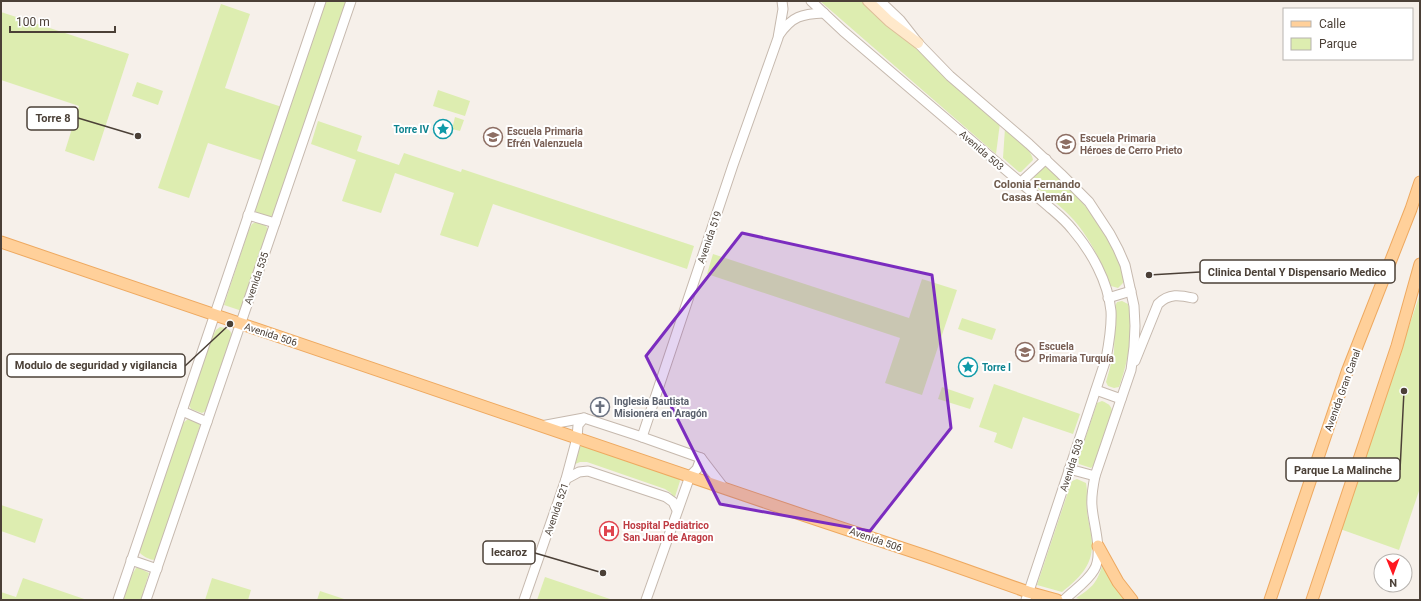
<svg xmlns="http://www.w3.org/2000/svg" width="1421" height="601" viewBox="0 0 1421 601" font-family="Roboto,sans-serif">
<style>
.green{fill:#ddedb0}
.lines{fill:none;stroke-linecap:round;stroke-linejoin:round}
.tertiary-casing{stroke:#c6b9ae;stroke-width:11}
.secondary-casing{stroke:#ddbe99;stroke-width:12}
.primary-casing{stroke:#eea960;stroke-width:13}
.tertiary{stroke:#fff;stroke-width:9}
.secondary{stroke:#ffe9cb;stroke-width:10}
.primary{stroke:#ffd09a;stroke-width:11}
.marked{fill:#7b2cbf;fill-opacity:0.2;stroke:#7b2cbf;stroke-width:3;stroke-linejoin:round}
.labels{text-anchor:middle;stroke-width:4;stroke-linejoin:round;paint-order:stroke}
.culture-label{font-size:10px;font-weight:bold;fill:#0d838f;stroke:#fff;text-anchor:end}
.education-label{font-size:10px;font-weight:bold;fill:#785e54;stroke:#fff;text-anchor:start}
.street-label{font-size:10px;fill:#4b4037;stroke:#fff}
.worship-label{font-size:10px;font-weight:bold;fill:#5b616d;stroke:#fff;text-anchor:start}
.health-label{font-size:10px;font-weight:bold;fill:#be3a42;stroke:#fff;text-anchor:start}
.neighbourhood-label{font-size:11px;font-weight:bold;fill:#6f5b4d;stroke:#fff}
.leader{fill:none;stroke:#4b4037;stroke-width:1.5}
.callout-dot{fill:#4b4037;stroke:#fff;stroke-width:1.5}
.callout{fill:#fff;stroke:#4b4037;stroke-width:1.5}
.callout-label{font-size:11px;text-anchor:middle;font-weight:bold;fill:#4b4037}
</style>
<rect width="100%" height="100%" fill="#f6f0ea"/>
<!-- green -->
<g class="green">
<polygon points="326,1 345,1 345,6 275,215 271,217 256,213 255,208"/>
<polygon points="820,1 864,1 1000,123 996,154"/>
<polygon points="221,4 250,14 225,88 285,108 266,162 208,143 189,198 158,188"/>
<polygon points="1,12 129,54 94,161 65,151 79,106 1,80"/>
<polygon points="137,82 163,91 158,105 132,96"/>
<polygon points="438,90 470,101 465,116 433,106"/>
<polygon points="455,117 464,120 460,131 452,129"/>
<polygon points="318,121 362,136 357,151 399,165 404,153 461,172 462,169 694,246 687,269 493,204 478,247 440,235 454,193 395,173 381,213 342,201 356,160 311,144"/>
<path d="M1005,128C1013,136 1032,149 1033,160L1021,172H1019L1003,158Z"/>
<path d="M1044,167H1048C1076,195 1099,217 1116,254C1120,263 1124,272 1123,283L1118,288L1111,286L1109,283C1099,256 1085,229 1064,210C1054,201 1044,194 1035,186L1033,182V178Z"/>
<polygon points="256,222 265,225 268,229 268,234 242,311 224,305 248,232 252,224"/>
<polygon points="713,254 909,318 922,279 957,290 922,395 885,383 900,338 707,274"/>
<polygon points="1420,294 1420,488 1399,550 1340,529"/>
<path d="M1122,301L1128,304C1135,328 1128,363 1119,387L1114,388L1108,386L1106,382L1114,353L1115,306L1117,302Z"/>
<polygon points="962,318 996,329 992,340 958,329"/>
<path d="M220,327C226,328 230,329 232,335L206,411L202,413L191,409L189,405L212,338L216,330Z"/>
<polygon points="994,384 1080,414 1073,434 1023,417 1012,449 994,442 997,433 979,427"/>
<polygon points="942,387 974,398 970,409 938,399"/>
<path d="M1102,401C1109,404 1112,406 1112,413L1094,465L1091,468L1079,464L1078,460L1097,403Z"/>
<path d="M188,419L198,422L200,425L199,429L157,557L155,560C150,560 144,557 140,553V549L183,423Z"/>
<polygon points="584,445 679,478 680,481 674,500 671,493 665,489 587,462 580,462 573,465 579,447"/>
<path d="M1077,479L1086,483C1088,493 1086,501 1087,511C1088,522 1092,533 1092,545C1092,567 1078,579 1062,592L1037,585L1070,486L1072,481Z"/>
<polygon points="1,505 43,519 35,543 1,531"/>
<path d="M1103,563L1126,600H1083L1076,598C1093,587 1097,583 1103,563Z"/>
<polygon points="136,568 139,568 149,573 141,600 123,600 131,576"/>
<polygon points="545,577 613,600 537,600"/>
<polygon points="23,578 87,600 1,600 1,592 16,597"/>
<polygon points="212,578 251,590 248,600 205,600"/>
<polygon points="320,591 347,600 317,600"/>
</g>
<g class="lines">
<defs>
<g id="tertiary">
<path d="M811,1L843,31L1048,206C1056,213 1065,220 1072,229C1091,251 1108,281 1111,311C1112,327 1109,343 1106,359L1026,600"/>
<path d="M880,1L900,20L918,43L950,76L1029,144L1061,174L1089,202L1110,234L1118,249L1125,265L1134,306L1135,326L1134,347L1131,370L1095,476C1093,486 1091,496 1092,506C1093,524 1104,554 1094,570C1087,582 1074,590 1064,600"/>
<path d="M779,35C792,16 802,14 824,13"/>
<polyline points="1020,183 1046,159"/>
<polyline points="248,215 275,223"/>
<polyline points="1108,298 1131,291"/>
<path d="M1135,361L1158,304C1169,293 1180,295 1193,298"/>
<polyline points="1096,390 1121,399"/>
<polyline points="182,411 207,422"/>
<polyline points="541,426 584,418 642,437 701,458 724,488"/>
<polyline points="642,437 733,165 778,38 783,9 782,1"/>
<polyline points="1069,469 1095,476"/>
<polyline points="566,479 579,472 588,471 666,497 673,502 677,510"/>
<polyline points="131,560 157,569"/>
<polyline points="118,600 321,1"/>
<polyline points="146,600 351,1"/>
<polyline points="524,600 566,479 577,438 578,425 584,418"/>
<polyline points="646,600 690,476 697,469 701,458"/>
</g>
<polyline id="secondary" points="868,1 889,21 918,43"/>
<g id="primary">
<polyline points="1,242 791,511 929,557 1028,592 1057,600"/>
<polyline points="1098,546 1118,582 1132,600"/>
<polyline points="1270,600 1347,372 1411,209 1420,182"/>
<polyline points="1312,600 1397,346 1420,264"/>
</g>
</defs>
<!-- tertiary casing -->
<use href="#tertiary" class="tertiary-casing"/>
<!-- secondary casing -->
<use href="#secondary" class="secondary-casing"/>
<!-- primary casing -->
<use href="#primary" class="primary-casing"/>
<!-- tertiary -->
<use href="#tertiary" class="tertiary"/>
<!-- secondary -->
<use href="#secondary" class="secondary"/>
<!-- primary -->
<use href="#primary" class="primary"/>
</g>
<!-- marked area -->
<path class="marked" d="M742,233L932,275L951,428L870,531L720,504L646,356Z"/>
<!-- icons -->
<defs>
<symbol id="sight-ring" viewBox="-11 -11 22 22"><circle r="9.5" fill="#fff" stroke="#0f9aa8" stroke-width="1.5"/><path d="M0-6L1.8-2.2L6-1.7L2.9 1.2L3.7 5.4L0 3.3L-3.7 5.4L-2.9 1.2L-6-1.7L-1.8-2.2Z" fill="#0f9aa8"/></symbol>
<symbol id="school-ring" viewBox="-11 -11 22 22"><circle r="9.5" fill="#fff" stroke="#8d6e63" stroke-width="1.5"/><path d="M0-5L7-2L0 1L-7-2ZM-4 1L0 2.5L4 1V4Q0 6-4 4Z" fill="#8d6e63"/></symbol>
<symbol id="church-ring" viewBox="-11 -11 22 22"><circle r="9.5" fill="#fff" stroke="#6b7280" stroke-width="1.5"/><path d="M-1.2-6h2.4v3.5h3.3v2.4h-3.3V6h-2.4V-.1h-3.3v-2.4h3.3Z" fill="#6b7280"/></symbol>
<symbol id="hospital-ring" viewBox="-11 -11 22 22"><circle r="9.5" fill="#fff" stroke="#e0444e" stroke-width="1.5"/><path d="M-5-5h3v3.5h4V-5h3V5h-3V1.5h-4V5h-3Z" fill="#e0444e"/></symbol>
</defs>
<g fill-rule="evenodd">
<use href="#sight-ring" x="432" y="118" width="22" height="22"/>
<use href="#school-ring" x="482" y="126" width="22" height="22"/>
<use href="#school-ring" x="1055" y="133" width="22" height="22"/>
<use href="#school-ring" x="1014" y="341" width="22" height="22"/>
<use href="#sight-ring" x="957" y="356" width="22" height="22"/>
<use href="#church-ring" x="589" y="396" width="22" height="22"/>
<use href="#hospital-ring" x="598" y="520" width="22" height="22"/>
</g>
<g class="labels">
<!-- culture labels -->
<g class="culture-label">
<text x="429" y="133">Torre IV</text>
<text x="982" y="371" text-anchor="start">Torre I</text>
</g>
<!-- education labels -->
<g class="education-label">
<text x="507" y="135">Escuela Primaria<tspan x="507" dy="12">Efrén Valenzuela</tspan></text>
<text x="1080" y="142">Escuela Primaria<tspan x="1080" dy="12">Héroes de Cerro Prieto</tspan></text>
<text x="1039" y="350">Escuela<tspan x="1039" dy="12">Primaria Turquía</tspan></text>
</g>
<!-- street labels -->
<g class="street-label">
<text transform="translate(982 150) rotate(41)" y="4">Avenida 503</text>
<text transform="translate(709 237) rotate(-71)" y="4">Avenida 519</text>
<text transform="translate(256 278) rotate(-71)" y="4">Avenida 535</text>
<text transform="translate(271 334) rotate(18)" y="4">Avenida 506</text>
<text transform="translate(1342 390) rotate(-70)" y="4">Avenida Gran Canal</text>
<text transform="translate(1071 465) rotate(-72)" y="4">Avenida 503</text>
<text transform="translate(556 509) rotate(-71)" y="4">Avenida 521</text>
<text transform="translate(876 539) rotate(19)" y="4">Avenida 506</text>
</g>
<!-- worship labels -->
<g class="worship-label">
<text x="614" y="405">Inglesia Bautista<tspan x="614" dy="12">Misionera en Aragón</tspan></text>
</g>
<!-- health labels -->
<g class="health-label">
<text x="623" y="529">Hospital Pediatrico<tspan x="623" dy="12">San Juan de Aragon</tspan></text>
</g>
<!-- neighbourhood labels -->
<g class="neighbourhood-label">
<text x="1037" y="188">Colonia Fernando<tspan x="1037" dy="13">Casas Alemán</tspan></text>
</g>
</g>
<!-- callouts -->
<path class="leader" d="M138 136L78 118M1149 275L1200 272M230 324L185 366M1404 391L1400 470M603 573L535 553"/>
<g class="callout-dot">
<circle cx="138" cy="136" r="4"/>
<circle cx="1149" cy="275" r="4"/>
<circle cx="230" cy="324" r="4"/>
<circle cx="1404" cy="391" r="4"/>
<circle cx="603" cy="573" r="4"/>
</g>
<g class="callout">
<rect x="27" y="107" width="51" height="23" rx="4"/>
<rect x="1200" y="260" width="195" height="23" rx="4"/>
<rect x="7" y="354" width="178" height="23" rx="4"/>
<rect x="1286" y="458" width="114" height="23" rx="4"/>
<rect x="483" y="541" width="52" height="23" rx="4"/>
</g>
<g class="callout-label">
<text x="53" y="122">Torre 8</text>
<text x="1297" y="276">Clinica Dental Y Dispensario Medico</text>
<text x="96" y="369">Modulo de seguridad y vigilancia</text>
<text x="1343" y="474">Parque La Malinche</text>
<text x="509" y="556">lecaroz</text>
</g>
<!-- border -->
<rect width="1421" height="601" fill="none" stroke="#4b4037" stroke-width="4"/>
<!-- legend -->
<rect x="1283" y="8" width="130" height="52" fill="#ffffff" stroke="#b7b3af"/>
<rect x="1291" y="21" width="20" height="6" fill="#ffd09a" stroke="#b7b3af"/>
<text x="1319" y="28" font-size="12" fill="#4b4037">Calle</text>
<rect x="1291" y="38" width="20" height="12" fill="#ddedb0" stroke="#b7b3af"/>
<text x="1319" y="48" font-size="12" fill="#4b4037">Parque</text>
<!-- north arrow -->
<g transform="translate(1393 573) rotate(179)"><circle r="19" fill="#ffffff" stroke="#b7b3af"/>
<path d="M0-3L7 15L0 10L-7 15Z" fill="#ff1820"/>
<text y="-6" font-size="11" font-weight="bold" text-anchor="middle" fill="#4b4037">N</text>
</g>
<!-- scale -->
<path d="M10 26v6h105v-6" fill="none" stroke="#4b4037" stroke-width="2"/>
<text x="16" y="26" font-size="12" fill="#4b4037" stroke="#ffffff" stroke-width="3" paint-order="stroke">100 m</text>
</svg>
